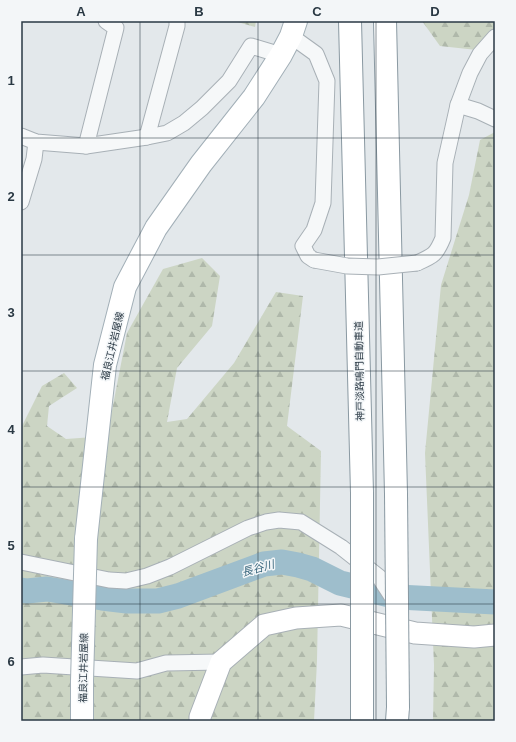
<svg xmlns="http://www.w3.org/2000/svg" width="516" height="742" viewBox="0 0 516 742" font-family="Helvetica,'Noto Sans JP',sans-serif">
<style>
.forest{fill:url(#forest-firs)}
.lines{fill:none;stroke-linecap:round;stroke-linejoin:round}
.river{stroke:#9ebecc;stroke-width:25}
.street-casing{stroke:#a8b0b6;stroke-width:17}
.secondary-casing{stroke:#a8b0b6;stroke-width:23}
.primary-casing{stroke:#a2afb7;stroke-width:24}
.highway-casing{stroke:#8a99a2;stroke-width:24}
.street{stroke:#f6f8f9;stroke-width:15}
.secondary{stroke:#fff;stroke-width:21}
.primary{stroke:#fff;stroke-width:22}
.highway{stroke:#fff;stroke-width:22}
.street-bridge-casing{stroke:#a8b0b6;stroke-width:17;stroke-linecap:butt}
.primary-bridge-casing{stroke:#a2afb7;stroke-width:24;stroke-linecap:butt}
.highway-bridge-casing{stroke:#8a99a2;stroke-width:24;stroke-linecap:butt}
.street-bridge{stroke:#f6f8f9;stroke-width:15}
.primary-bridge{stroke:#fff;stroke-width:22}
.highway-bridge{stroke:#fff;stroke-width:22}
.grid{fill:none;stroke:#2a3944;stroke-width:1;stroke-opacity:0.55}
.labels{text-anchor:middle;stroke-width:3;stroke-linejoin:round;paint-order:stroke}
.street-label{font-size:10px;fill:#2a3944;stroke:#f3f6f8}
.water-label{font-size:11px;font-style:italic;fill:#336279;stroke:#f3f6f8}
.neatline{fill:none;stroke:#2a3944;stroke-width:1.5}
.grid-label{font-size:13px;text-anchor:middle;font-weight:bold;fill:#2a3944}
</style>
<defs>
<pattern id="forest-firs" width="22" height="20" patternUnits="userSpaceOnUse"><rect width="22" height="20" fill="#ccd5c4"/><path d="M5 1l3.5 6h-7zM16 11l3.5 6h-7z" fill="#afb8aa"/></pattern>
</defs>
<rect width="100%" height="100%" fill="#e3e8eb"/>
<!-- forest -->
<g class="forest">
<polygon points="234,21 256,21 255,27"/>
<polygon points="422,21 495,21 495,52 440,46"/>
<polygon points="495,132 495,721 433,721 434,665 425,453 441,285 469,195 480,140"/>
<polygon points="202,258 220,276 212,326 177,368 167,422 187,419 234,363 276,292 303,296 287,426 321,451 317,661 314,721 21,721 21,428 42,386 64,373 77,388 49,406 47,426 66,439 107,436 127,333 163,269"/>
</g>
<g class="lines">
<!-- river -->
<polyline class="river" points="21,590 27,591 47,589 102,598 127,601 158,601 178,596 264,564 282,562 298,565 312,569 340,583 398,597 495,602"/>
<defs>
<g id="street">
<polyline points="291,36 316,54 327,81 323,203 314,230 303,246 308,256 314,260"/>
<polyline points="458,105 478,111 495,119"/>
<polyline points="21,136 36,142 86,146 147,137 167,133 184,123 202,108 229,81 251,46 281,55"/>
<polyline points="147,137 177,26 177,21"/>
<polyline points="86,146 116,28 106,21"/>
<polyline points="21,202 34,159 36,142"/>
<path d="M417,263C433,256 436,255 443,238L445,163L458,105L470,73L480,54L495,37"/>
<polyline points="21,562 109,580 126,581 147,576 170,567 248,528 266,522 279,520 301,522 341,547 379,577 396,603"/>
<polyline points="21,667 43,665 137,671 166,663 221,662"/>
</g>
<polyline id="secondary" points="200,721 200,717 221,662 264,625 296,618 341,615 415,633 474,637 495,635"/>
<g id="primary">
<polyline points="86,539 105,365 125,287 156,228 201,164 254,97 281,55 291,36 296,21"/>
<polyline points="82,721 82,681"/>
</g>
<g id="highway">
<polyline points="350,21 362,493"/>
<polyline points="385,21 396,494"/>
<polyline points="362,721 362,705"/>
<polyline points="397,721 398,707"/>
</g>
</defs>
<!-- street casing -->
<use href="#street" class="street-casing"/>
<!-- secondary casing -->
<use href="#secondary" class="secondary-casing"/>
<!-- primary casing -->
<use href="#primary" class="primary-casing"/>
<!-- highway casing -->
<use href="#highway" class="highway-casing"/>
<!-- street -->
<use href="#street" class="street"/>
<!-- secondary -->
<use href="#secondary" class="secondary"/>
<!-- primary -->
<use href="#primary" class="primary"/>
<!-- highway -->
<use href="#highway" class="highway"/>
<defs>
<polyline id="street-bridge" points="314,260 347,266 378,267 417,263"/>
<polyline id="primary-bridge" points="82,681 86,539"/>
<g id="highway-bridge">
<polyline points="362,493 362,705"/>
<polyline points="396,494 398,707"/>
</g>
</defs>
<!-- street-bridge casing -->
<use href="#street-bridge" class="street-bridge-casing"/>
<!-- primary-bridge casing -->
<use href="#primary-bridge" class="primary-bridge-casing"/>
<!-- highway-bridge casing -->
<use href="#highway-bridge" class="highway-bridge-casing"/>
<!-- street-bridge -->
<use href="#street-bridge" class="street-bridge"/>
<!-- primary-bridge -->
<use href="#primary-bridge" class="primary-bridge"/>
<!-- highway-bridge -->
<use href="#highway-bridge" class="highway-bridge"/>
</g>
<!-- grid -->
<path class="grid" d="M140,21V721M258,21V721M376,21V721M21,138H495M21,255H495M21,371H495M21,487H495M21,604H495"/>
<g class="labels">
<!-- street labels -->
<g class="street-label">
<text transform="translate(112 346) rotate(-77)" y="4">福良江井岩屋線</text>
<text transform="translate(359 371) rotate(-91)" y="4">神戸淡路鳴門自動車道</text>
<text transform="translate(83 668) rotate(-89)" y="4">福良江井岩屋線</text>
</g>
<!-- water labels -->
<g class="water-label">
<text transform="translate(258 568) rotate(-15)" y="4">長谷川</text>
</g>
</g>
<!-- border -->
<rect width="516" height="742" fill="none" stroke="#f3f6f8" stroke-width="44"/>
<rect x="22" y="22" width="472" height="698" class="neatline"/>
<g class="grid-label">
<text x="81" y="16">A</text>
<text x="199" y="16">B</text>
<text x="317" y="16">C</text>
<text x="435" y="16">D</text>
<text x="11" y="85">1</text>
<text x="11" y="201">2</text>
<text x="11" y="317">3</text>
<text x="11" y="434">4</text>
<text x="11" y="550">5</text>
<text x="11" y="666">6</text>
</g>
</svg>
